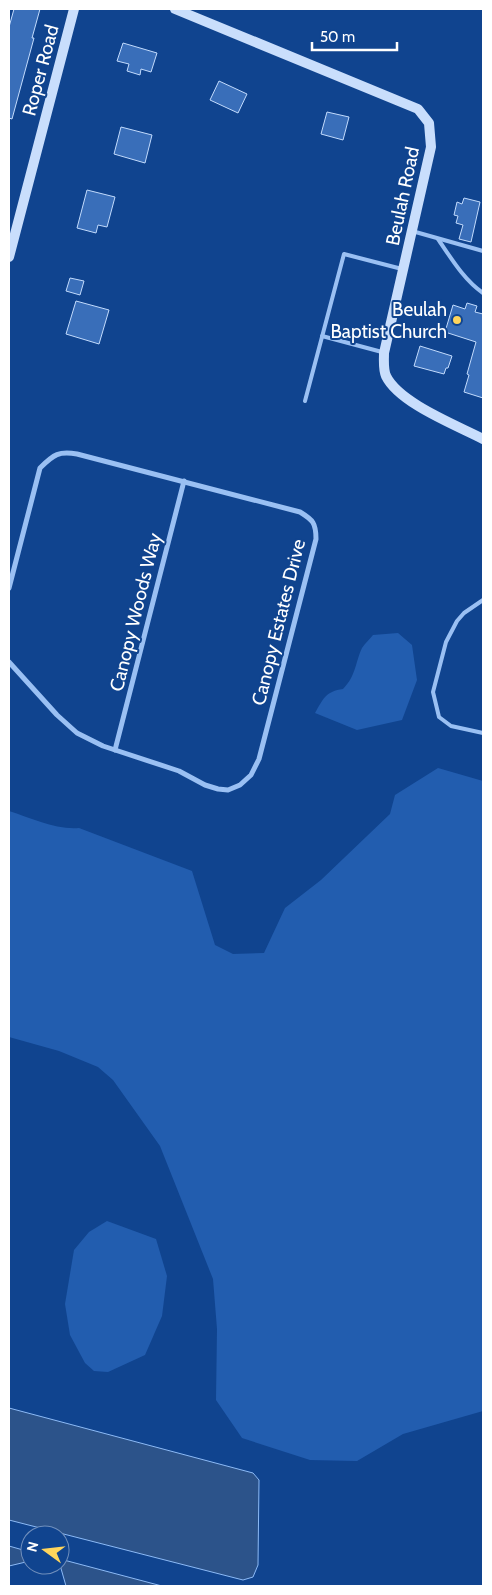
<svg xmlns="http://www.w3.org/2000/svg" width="492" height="1595" viewBox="0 0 492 1595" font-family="Cabin,sans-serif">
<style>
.green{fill:#225daf}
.water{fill:#2c538a;stroke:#8cbaf6}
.building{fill:#396eb9;stroke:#c2dbfd}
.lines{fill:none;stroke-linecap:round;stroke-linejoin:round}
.lane{stroke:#9ac0f3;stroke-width:4}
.street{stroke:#9ac0f3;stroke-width:5}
.secondary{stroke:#c9defc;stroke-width:10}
.poi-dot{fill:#ffd55c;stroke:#10448f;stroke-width:2}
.labels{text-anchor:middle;stroke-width:4;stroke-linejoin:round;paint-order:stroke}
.street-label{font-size:19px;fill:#fff;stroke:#10448f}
.poi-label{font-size:19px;fill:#fff;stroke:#10448f;text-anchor:end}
</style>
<rect width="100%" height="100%" fill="#10448f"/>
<!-- green -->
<g class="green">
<path d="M398,633L412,645L417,680L402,720L357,730L315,713C323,699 326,691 343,689C356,676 355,663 362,648C365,643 370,639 373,635Z"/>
<path d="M438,768L483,781V1411L403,1434L357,1461L310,1460L242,1438L216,1400L217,1329L213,1279L160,1146L113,1080L98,1067L59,1051L9,1037V811C31,818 56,830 79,828L192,871L215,945L233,954L264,953L285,908L321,880L390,814L395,795Z"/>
<polygon points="107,1221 156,1239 167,1276 162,1316 145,1355 108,1372 94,1371 85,1363 70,1335 65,1304 74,1250 89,1232"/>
</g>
<!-- water -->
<g class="water">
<polygon points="9,1408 253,1473 259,1480 258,1565 253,1577 243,1580 9,1520"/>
<polygon points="9,1546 30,1552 30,1561 9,1566"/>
<polygon points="60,1559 162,1586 66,1586 60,1565"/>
</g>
<!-- building -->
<g class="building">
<polygon points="14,9 40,9 32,38 34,38 12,119 9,118 9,27"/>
<polygon points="123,43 157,53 151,72 141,69 140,75 127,71 129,64 117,61"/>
<polygon points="219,81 247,94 238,113 210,100"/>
<polygon points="327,112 349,117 343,140 321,134"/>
<polygon points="121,127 152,135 145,163 114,154"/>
<polygon points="87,190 115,197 107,227 98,225 96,233 77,228"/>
<polygon points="464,198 480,202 471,242 459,239 463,225 456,223 458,216 454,215 457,202 462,204"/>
<polygon points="70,278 84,281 80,295 66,291"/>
<polygon points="76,301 109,310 99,344 66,334"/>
<polygon points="467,303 477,306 475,312 483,314 483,398 464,392 469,375 467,374 476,342 445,332 453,305 465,309"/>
<polygon points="420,346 452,356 448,368 446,368 444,374 414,366"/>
</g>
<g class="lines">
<!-- lane -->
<g class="lane">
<polyline points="412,231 483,251"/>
<path d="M438,239C451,258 464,280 483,293"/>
<polyline points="322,336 382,352"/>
<polyline points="305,401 344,254 402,269"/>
<polyline points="483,600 464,613 457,621 446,642 433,692 439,717 451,726 483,733"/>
</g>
<!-- street -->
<g class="street">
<path d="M9,588L40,468C54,454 59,451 77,454L300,512C313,520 316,523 316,539L259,759L251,775L240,785L228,790L218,789L205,785L179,771L103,746L77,733L57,715L9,662"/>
<polyline points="115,750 184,481"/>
</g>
<!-- secondary -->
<g class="secondary">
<path d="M175,9L418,109L429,123L431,147L384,353C384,360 383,369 386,376C399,403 456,425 483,439"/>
<polyline points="9,257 74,9"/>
</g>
</g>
<!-- markers -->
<circle class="poi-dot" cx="457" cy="320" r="5"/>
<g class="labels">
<!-- street labels -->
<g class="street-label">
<text transform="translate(40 70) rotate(-75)" y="7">Roper Road</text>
<text transform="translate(402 196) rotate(-78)" y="7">Beulah Road</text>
<text transform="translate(135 612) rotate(-76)" y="7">Canopy Woods Way</text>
<text transform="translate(278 622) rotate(-76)" y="7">Canopy Estates Drive</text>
</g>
<!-- poi labels -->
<g class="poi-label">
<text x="447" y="316">Beulah<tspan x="447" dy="22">Baptist Church</tspan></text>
</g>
</g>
<!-- border -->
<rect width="492" height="1595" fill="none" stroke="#ffffff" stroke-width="20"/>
<!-- north arrow -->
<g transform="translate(45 1550) rotate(285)"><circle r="24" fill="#10448f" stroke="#708fbc"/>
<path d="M0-4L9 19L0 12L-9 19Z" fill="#ffd55c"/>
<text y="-8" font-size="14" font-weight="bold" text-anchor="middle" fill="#ffffff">N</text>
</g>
<!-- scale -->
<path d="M312 42v8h85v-8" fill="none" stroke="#ffffff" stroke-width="2.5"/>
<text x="320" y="42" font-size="15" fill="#ffffff" stroke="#10448f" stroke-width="4" paint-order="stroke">50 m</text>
</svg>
